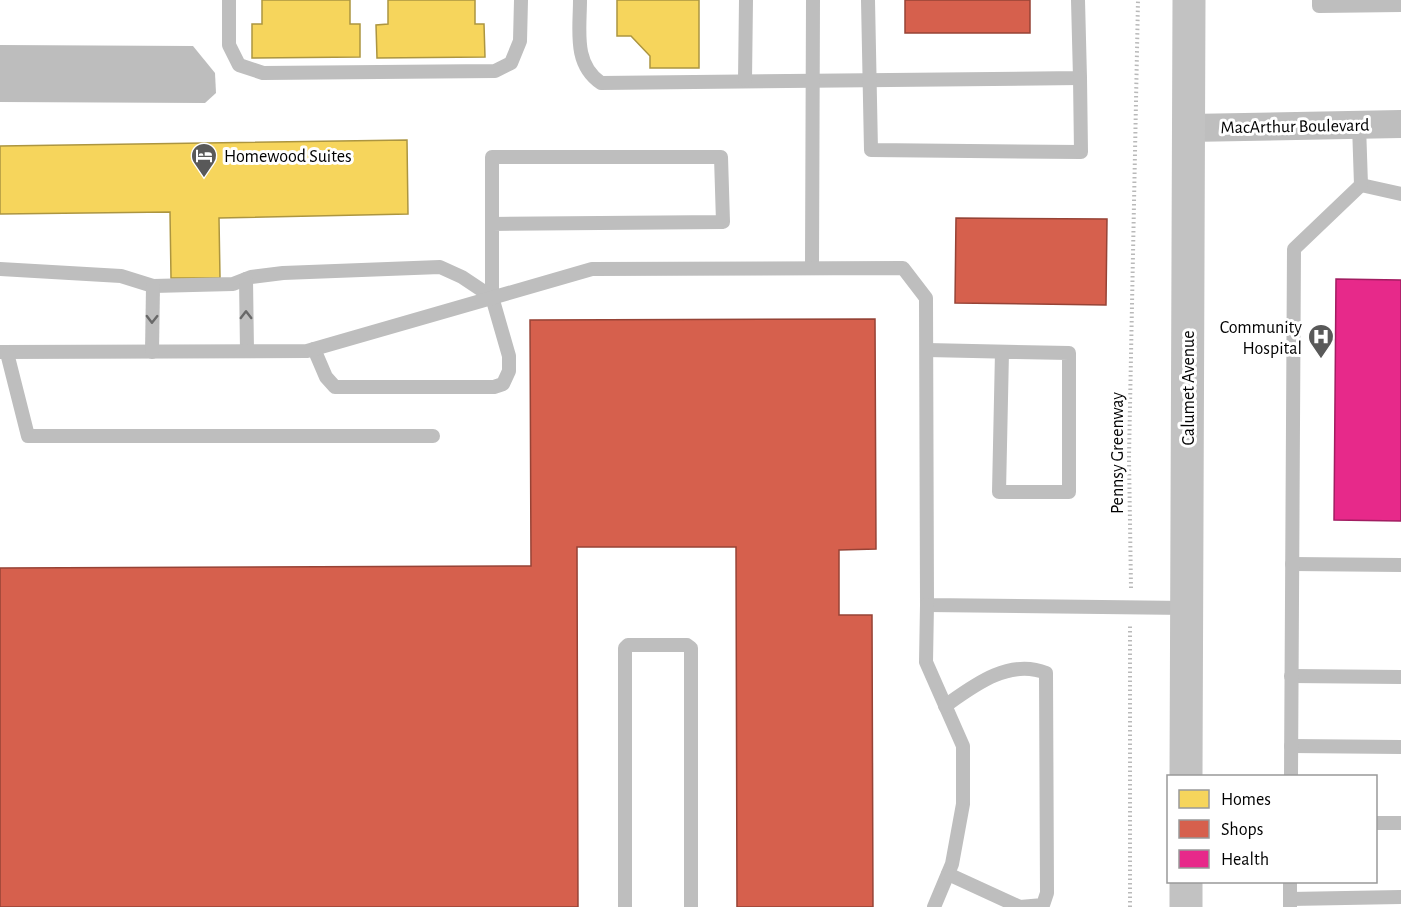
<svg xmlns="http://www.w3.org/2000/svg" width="1401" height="907" viewBox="0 0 1401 907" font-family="'Alegreya Sans',sans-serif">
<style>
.water{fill:#bdbdbd}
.homes{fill:#f6d55c;stroke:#ac9540;stroke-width:1.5}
.shops{fill:#d6604d;stroke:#964336;stroke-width:1.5}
.health{fill:#e7298a;stroke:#a21d61;stroke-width:1.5}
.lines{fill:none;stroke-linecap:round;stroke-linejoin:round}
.path{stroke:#b9b9b9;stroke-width:4;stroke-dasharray:1.5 3;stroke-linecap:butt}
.service{stroke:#bebebe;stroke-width:14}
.minor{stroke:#bebebe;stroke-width:28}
.secondary{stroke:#c2c2c2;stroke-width:33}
.oneway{stroke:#686868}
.labels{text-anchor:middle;stroke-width:6;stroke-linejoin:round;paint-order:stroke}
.street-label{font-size:18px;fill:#000;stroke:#fff}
.poi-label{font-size:18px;fill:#000;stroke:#fff;text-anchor:start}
</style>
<rect width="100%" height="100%" fill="#fff"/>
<!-- water -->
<polygon class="water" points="0,45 193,46 215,73 216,93 205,103 0,102"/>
<!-- homes -->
<g class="homes">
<polygon points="262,0 350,0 350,24 360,24 360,57 252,58 252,24 262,24"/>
<polygon points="388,0 475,0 475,24 484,24 485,57 377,58 376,25 388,24"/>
<polygon points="617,0 699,0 699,68 650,68 650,56 631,36 617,36"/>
<polygon points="407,140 408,214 219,218 220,278 171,278 170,212 0,214 0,146"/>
</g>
<!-- shops -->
<g class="shops">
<rect x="905" y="0" width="125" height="33"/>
<polygon points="956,218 1107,219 1106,305 955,303"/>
<polygon points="875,319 876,549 839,550 839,615 872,615 873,907 737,907 736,547 577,547 578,907 0,907 0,568 531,566 530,320"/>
</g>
<!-- health -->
<polygon class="health" points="1336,279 1401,280 1401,521 1334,520"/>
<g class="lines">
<!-- path -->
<g class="path">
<polyline points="1131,588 1129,457 1138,0"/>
<polyline points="1130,907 1130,626"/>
</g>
<!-- service -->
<g class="service">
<polyline points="229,0 229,45 239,65 263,73 495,71 511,63 520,41 521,0"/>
<path d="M580,0C580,30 573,64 601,83L1080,78L1078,0"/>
<polyline points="868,0 871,150 1081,152 1080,78"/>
<polyline points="1319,0 1319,6 1401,5"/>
<polyline points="745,80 746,0"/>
<polyline points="1361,185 1401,194"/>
<polyline points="812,267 813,0"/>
<polyline points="0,269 121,276 153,286 233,284 251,277 283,273 440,267 462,277 492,297"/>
<polyline points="246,279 247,351"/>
<polyline points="314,349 326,377 335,387 494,387 503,384 509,371 509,356 492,297 492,157 721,157 723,222 492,224"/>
<polyline points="927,350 1069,353 1069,492 999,492 1002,352"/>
<polyline points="0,352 307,351 592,269 903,268 926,298 927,605 1187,608"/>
<polyline points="152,352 153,286"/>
<polyline points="7,353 28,436 433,436"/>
<polyline points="1292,564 1401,565"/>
<polyline points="927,605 926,662 963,746 963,804 952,864 934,907"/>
<polyline points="1291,676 1401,677"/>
<path d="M945,706C973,686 1009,658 1046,673L1047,893L1043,905L1020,907L948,874"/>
<polyline points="1291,746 1401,747"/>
<polyline points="1291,776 1294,249 1361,185 1359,125"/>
<polyline points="1376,823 1401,823"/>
<polyline points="1290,899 1401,897"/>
<polyline points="1290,906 1290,882"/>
<polyline points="625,907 625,648 628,645 687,645 691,648 691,907"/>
</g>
<!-- minor -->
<polyline class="minor" points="1189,128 1401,124"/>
<!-- secondary -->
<g class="secondary">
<polyline points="1186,776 1189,0"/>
<polyline points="1186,907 1186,882"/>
</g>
</g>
<!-- one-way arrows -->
<defs><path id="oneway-chevron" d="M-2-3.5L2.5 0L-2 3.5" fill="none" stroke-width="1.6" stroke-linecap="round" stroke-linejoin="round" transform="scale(1.5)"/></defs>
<g class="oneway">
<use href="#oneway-chevron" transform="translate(246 315) rotate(-90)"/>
<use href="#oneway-chevron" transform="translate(152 319) rotate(91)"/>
</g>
<!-- icons -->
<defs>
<symbol id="hotel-pin" viewBox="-11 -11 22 30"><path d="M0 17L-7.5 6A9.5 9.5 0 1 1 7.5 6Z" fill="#595959" stroke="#fff"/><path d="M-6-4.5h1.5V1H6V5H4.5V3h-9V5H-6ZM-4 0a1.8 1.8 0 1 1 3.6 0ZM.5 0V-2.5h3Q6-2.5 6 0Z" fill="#fff"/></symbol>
<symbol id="hospital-pin" viewBox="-11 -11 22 30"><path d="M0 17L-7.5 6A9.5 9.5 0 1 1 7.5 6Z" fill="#595959" stroke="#fff"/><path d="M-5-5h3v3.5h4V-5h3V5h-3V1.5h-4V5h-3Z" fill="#fff"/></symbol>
</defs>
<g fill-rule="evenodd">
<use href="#hotel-pin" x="189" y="141" width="30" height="40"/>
<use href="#hospital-pin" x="1306" y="322" width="30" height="40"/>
</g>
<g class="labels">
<!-- street labels -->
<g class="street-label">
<text transform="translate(1295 126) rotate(-1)" y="6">MacArthur Boulevard</text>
<text transform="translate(1188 388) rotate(-90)" y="6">Calumet Avenue</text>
<text transform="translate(1117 453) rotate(-90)" y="6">Pennsy Greenway</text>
</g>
<!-- poi labels -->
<g class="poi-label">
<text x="224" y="162">Homewood Suites</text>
<text x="1302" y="333" text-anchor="end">Community<tspan x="1302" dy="21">Hospital</tspan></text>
</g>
</g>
<!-- legend -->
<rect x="1167" y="775" width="210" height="108" fill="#ffffff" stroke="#999999" stroke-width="1.5"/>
<rect x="1179" y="790" width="30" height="18" fill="#f6d55c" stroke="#999999" stroke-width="1.5"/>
<text x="1221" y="805" font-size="18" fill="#000000">Homes</text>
<rect x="1179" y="820" width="30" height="18" fill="#d6604d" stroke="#999999" stroke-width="1.5"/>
<text x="1221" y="835" font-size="18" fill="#000000">Shops</text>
<rect x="1179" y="850" width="30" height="18" fill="#e7298a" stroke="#999999" stroke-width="1.5"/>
<text x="1221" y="865" font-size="18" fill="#000000">Health</text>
</svg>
